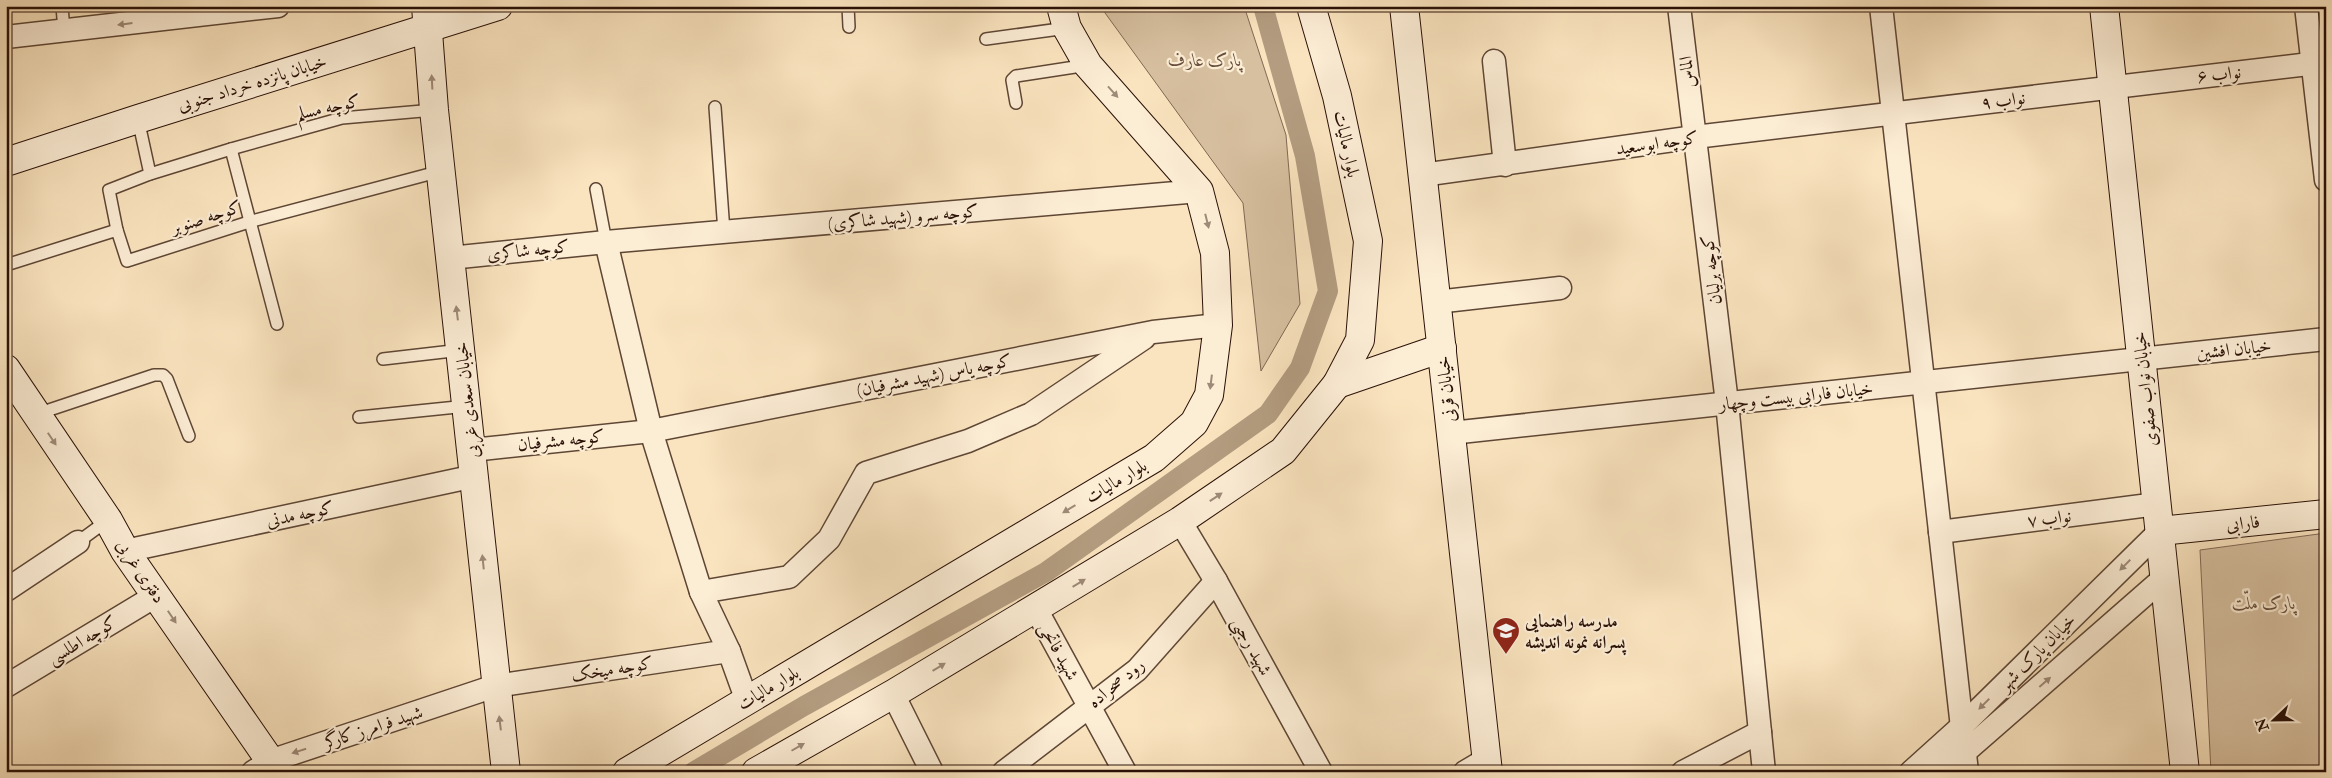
<svg xmlns="http://www.w3.org/2000/svg" width="2332" height="778" viewBox="0 0 2332 778" font-family="'IM FELL Double Pica',Amiri,serif">
<style>
.park{fill:#d7c0a0;stroke:#806854}
.lines{fill:none;stroke-linecap:round;stroke-linejoin:round}
.canal{stroke:#b39c80;stroke-width:20}
.lane-casing{stroke:#5e4635;stroke-width:14}
.street-casing{stroke:#5e4635;stroke-width:25}
.secondary-casing{stroke:#2a1107;stroke-width:30}
.lane{stroke:#fcedd5;stroke-width:11}
.street{stroke:#fcedd5;stroke-width:22}
.secondary{stroke:#fcedd5;stroke-width:28}
.oneway{fill:#9e8a78}
.labels{text-anchor:middle;stroke-width:4.5;stroke-linejoin:round;paint-order:stroke}
.park-label{font-size:18px;font-style:italic;fill:#674e3d;stroke:#fcedd5}
.street-label{font-size:18px;fill:#2a1107;stroke:#fcedd5}
.poi-label{font-size:18px;font-weight:bold;fill:#2a1107;stroke:#fcedd5;text-anchor:start}
</style>
<rect width="100%" height="100%" fill="#fae4bf"/>
<filter id="stains"><feTurbulence type="fractalNoise" baseFrequency=".004" numOctaves="4"/><feColorMatrix values="0 0 0 0 .2 0 0 0 0 .09 0 0 0 0 .02 0 0 0 .5 -.17"/></filter>
<radialGradient id="worn" r=".72"><stop offset=".6" stop-color="#630" stop-opacity="0"/><stop offset="1" stop-color="#630" stop-opacity=".3"/></radialGradient>
<!-- park -->
<g class="park">
<polygon points="1100,6 1244,6 1286,135 1300,304 1261,371 1243,203"/>
<polygon points="2326,533 2326,772 2211,772 2200,550"/>
</g>
<g class="lines">
<!-- canal -->
<polyline class="canal" points="693,772 804,706 1046,572 1268,414 1300,368 1328,291 1305,156 1263,6"/>
<defs>
<g id="lane">
<polyline points="62,6 64,31"/>
<polyline points="848,6 849,27"/>
<polyline points="986,39 1067,28"/>
<polyline points="1016,103 1012,80 1016,76 1088,65"/>
<polyline points="715,107 724,232"/>
<polyline points="138,119 150,174"/>
<polyline points="231,149 342,118 434,110"/>
<polyline points="596,189 606,242"/>
<polyline points="117,230 109,190 150,174 231,149 277,324"/>
<polyline points="6,265 117,230 127,261 252,221 441,171"/>
<polyline points="383,359 461,350"/>
<polyline points="37,414 154,375 163,375 167,379 189,436"/>
<polyline points="359,417 467,406"/>
<polyline points="78,542 108,520"/>
</g>
<g id="street">
<polyline points="1679,6 1727,403 1764,772"/>
<polyline points="1881,6 1967,772"/>
<polyline points="2306,6 2326,180"/>
<polyline points="6,37 278,6"/>
<polyline points="1494,61 1505,165"/>
<polyline points="1422,175 1695,137 2326,62"/>
<polyline points="606,242 651,431 701,592 729,651 747,701"/>
<polyline points="450,258 606,242 1199,191"/>
<polyline points="1436,302 1560,288"/>
<polyline points="1451,433 2326,339"/>
<polyline points="472,450 651,431 1153,332 1218,325"/>
<polyline points="1180,521 1216,581 1321,772"/>
<polyline points="1940,532 2157,504"/>
<polyline points="125,551 475,476"/>
<polyline points="6,590 78,542"/>
<polyline points="701,592 789,577 829,539 866,473 968,441 1031,414 1144,338"/>
<polyline points="1036,609 1125,772"/>
<polyline points="6,686 157,595"/>
<polyline points="893,694 932,772"/>
<polyline points="253,772 270,761 495,686 729,651"/>
<polyline points="1004,772 1137,670 1216,581"/>
<polyline points="1465,772 1487,759"/>
<polyline points="1683,772 1760,732"/>
<polyline points="1911,772 1962,726 2160,531"/>
<polyline points="1942,772 2165,577"/>
</g>
<g id="secondary">
<polyline points="426,6 434,110 506,772"/>
<polyline points="1404,6 1488,772"/>
<polyline points="2104,6 2185,772"/>
<polyline points="6,162 138,119 498,6"/>
<polyline points="6,369 108,520 125,551 278,772"/>
<polyline points="1337,384 1442,348"/>
<polyline points="2160,531 2326,514"/>
<polyline points="627,772 1154,458 1194,423 1209,395 1218,325 1215,253 1199,191 1088,65 1067,28 1061,6"/>
<polyline points="756,772 893,694 1180,521 1283,451 1337,384 1360,340 1368,241 1337,96 1311,6"/>
</g>
</defs>
<!-- lane casing -->
<use href="#lane" class="lane-casing"/>
<!-- street casing -->
<use href="#street" class="street-casing"/>
<!-- secondary casing -->
<use href="#secondary" class="secondary-casing"/>
<!-- lane -->
<use href="#lane" class="lane"/>
<!-- street -->
<use href="#street" class="street"/>
<!-- secondary -->
<use href="#secondary" class="secondary"/>
</g>
<!-- one-way arrows -->
<defs><path id="oneway-solid" d="M-6-.8H1V-3.2L6.5 0L1 3.2V.8H-6Z" transform="scale(1.25)"/></defs>
<g class="oneway">
<use href="#oneway-solid" transform="translate(125 24) rotate(173)"/>
<use href="#oneway-solid" transform="translate(432 82) rotate(-93)"/>
<use href="#oneway-solid" transform="translate(1113 92) rotate(48)"/>
<use href="#oneway-solid" transform="translate(1207 221) rotate(76)"/>
<use href="#oneway-solid" transform="translate(457 313) rotate(-97)"/>
<use href="#oneway-solid" transform="translate(1211 382) rotate(97)"/>
<use href="#oneway-solid" transform="translate(52 439) rotate(56)"/>
<use href="#oneway-solid" transform="translate(1216 497) rotate(-34)"/>
<use href="#oneway-solid" transform="translate(1069 509) rotate(149)"/>
<use href="#oneway-solid" transform="translate(483 562) rotate(-96)"/>
<use href="#oneway-solid" transform="translate(2125 565) rotate(135)"/>
<use href="#oneway-solid" transform="translate(1079 583) rotate(-31)"/>
<use href="#oneway-solid" transform="translate(172 617) rotate(56)"/>
<use href="#oneway-solid" transform="translate(939 667) rotate(-31)"/>
<use href="#oneway-solid" transform="translate(2045 682) rotate(-41)"/>
<use href="#oneway-solid" transform="translate(1984 704) rotate(135)"/>
<use href="#oneway-solid" transform="translate(500 723) rotate(-97)"/>
<use href="#oneway-solid" transform="translate(798 747) rotate(-30)"/>
<use href="#oneway-solid" transform="translate(299 751) rotate(162)"/>
</g>
<!-- icons -->
<defs>
<symbol id="school-pin" viewBox="-11 -11 22 30"><path d="M0 17L-7.5 6A9.5 9.5 0 1 1 7.5 6Z" fill="#8f2418" stroke="#fcedd5"/><path d="M0-5L7-2L0 1L-7-2ZM-4 1L0 2.5L4 1V4Q0 6-4 4Z" fill="#fff"/></symbol>
</defs>
<g fill-rule="evenodd">
<use href="#school-pin" x="1490" y="615" width="32" height="43"/>
</g>
<g class="labels">
<!-- park labels -->
<g class="park-label">
<text x="1205" y="66">پارک عارف</text>
<text x="2264" y="609">پارک ملّت</text>
</g>
<!-- street labels -->
<g class="street-label">
<text transform="translate(1687 72) rotate(-97)" y="6">الماس</text>
<text transform="translate(2219 74) rotate(-6)" y="6">نواب ۶</text>
<text transform="translate(252 83) rotate(-17)" y="6">خیابان پانزده خرداد جنوبی</text>
<text transform="translate(2003 100) rotate(-7)" y="6">نواب ۹</text>
<text transform="translate(328 107) rotate(-12)" y="6">کوچه مسلم</text>
<text transform="translate(1657 143) rotate(-8)" y="6">کوچه ابوسعید</text>
<text transform="translate(1347 144) rotate(78)" y="6">بلوار مالیات</text>
<text transform="translate(206 217) rotate(-18)" y="6">کوچه صنوبر</text>
<text transform="translate(903 217) rotate(-5)" y="6">کوچه سرو (شهید شاکری)</text>
<text transform="translate(528 250) rotate(-6)" y="6">کوچه شاکری</text>
<text transform="translate(1711 270) rotate(-97)" y="6">کوچه برلیان</text>
<text transform="translate(2234 349) rotate(-6)" y="6">خیابان افشین</text>
<text transform="translate(934 375) rotate(-11)" y="6">کوچه یاس (شهید مشرفیان)</text>
<text transform="translate(1446 389) rotate(-96)" y="6">خیابان قرنی</text>
<text transform="translate(2145 389) rotate(-96)" y="6">خیابان نواب صفوی</text>
<text transform="translate(1796 396) rotate(-6)" y="6">خیابان فارابی بیست وچهار</text>
<text transform="translate(467 400) rotate(-96)" y="6">خیابان سعدی غربی</text>
<text transform="translate(561 440) rotate(-6)" y="6">کوچه مشرفیان</text>
<text transform="translate(1116 481) rotate(-31)" y="6">بلوار مالیات</text>
<text transform="translate(300 514) rotate(-12)" y="6">کوچه مدنی</text>
<text transform="translate(2049 518) rotate(-7)" y="6">نواب ۷</text>
<text transform="translate(2243 523) rotate(-6)" y="6">فارابی</text>
<text transform="translate(141 571) rotate(56)" y="6">دفتری غربی</text>
<text transform="translate(82 640) rotate(-31)" y="6">کوچه اطلسی</text>
<text transform="translate(1252 646) rotate(61)" y="6">شهید رجبی</text>
<text transform="translate(1059 651) rotate(61)" y="6">شهید فاتحی</text>
<text transform="translate(2037 652) rotate(-45)" y="6">خیابان پارک شهر</text>
<text transform="translate(612 669) rotate(-9)" y="6">کوچه میخک</text>
<text transform="translate(1116 683) rotate(-39)" y="6">رود صحراده</text>
<text transform="translate(768 688) rotate(-31)" y="6">بلوار مالیات</text>
<text transform="translate(373 727) rotate(-18)" y="6">شهید فرامرز کارگر</text>
</g>
<!-- poi labels -->
<g class="poi-label">
<text x="1525" y="627">مدرسه راهنمایی<tspan x="1525" dy="21">پسرانه نمونه اندیشه</tspan></text>
</g>
</g>
<!-- margin -->
<rect width="2332" height="778" fill="none" stroke="#fae4bf" stroke-width="25"/>
<rect x="8" y="8" width="2317" height="763" fill="none" stroke="#2a1107" stroke-width="2.5"/>
<rect x="12" y="12" width="2307" height="753" fill="none" stroke="#2a1107"/>
<!-- north arrow -->
<g transform="translate(2274 720) rotate(248)" stroke="#fcedd5" stroke-width="4" paint-order="stroke">
<path d="M0-4L9 19L0 12L-9 19Z" fill="#2a1107"/>
<text y="-8" font-size="14" font-weight="bold" text-anchor="middle" fill="#2a1107">N</text>
</g>
<rect width="100%" height="100%" filter="url(#stains)"/>
<rect width="100%" height="100%" fill="url(#worn)"/>
</svg>
